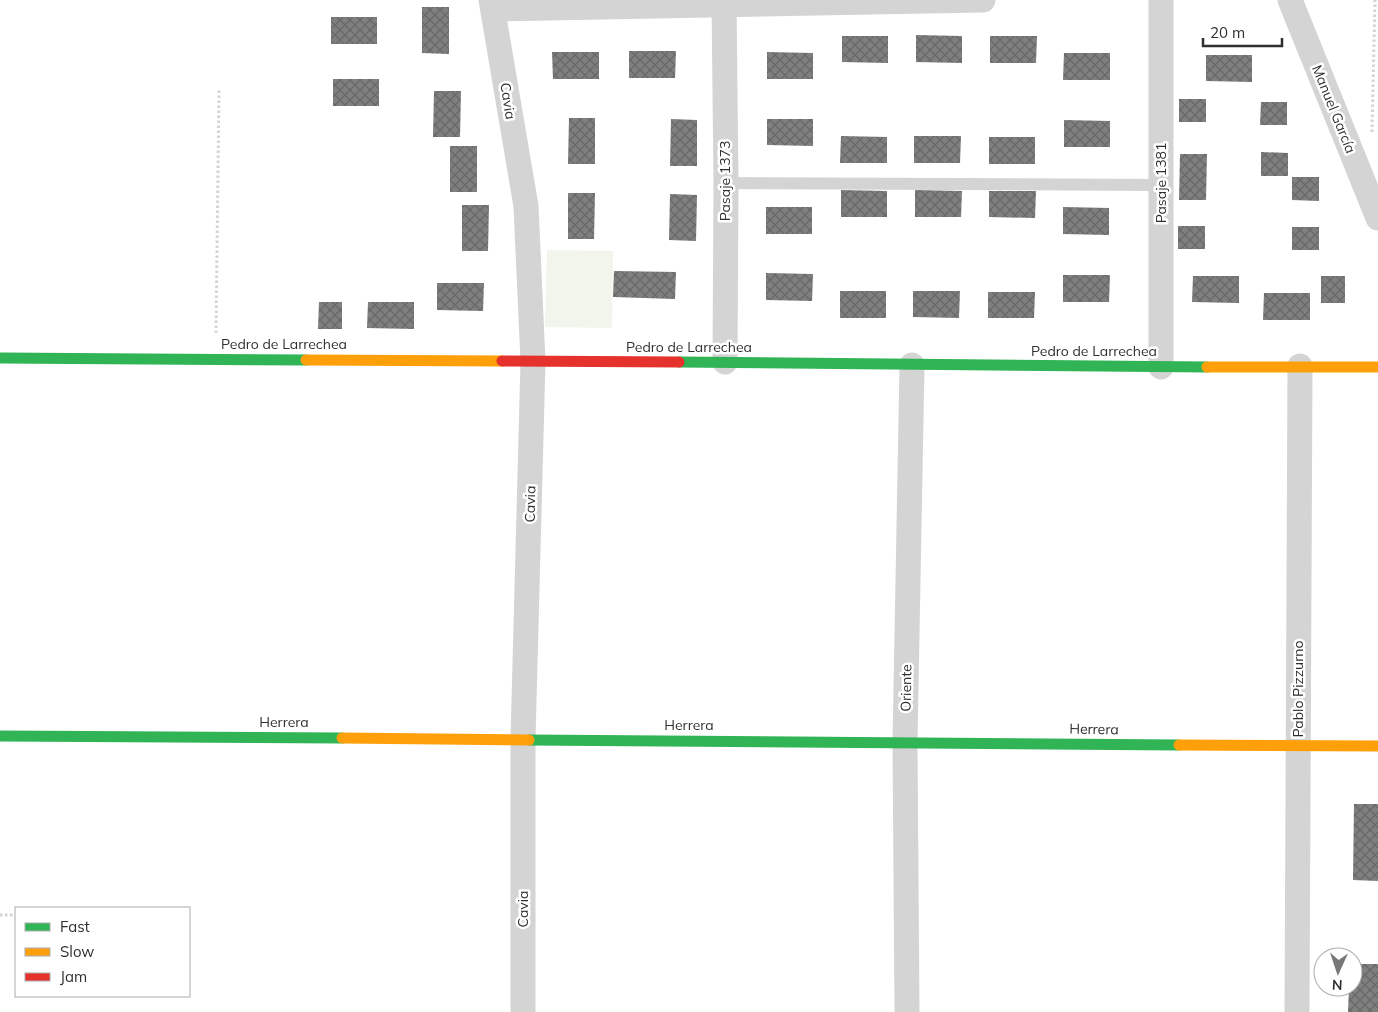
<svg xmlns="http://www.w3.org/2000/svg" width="1378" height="1012" viewBox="0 0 1378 1012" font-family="Mulish,sans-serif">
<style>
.green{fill:#f1f5ec}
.building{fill:url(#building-cross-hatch)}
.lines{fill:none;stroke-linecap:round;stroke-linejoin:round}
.path{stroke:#d4d4d4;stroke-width:3;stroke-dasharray:2.5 2.5;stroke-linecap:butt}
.lane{stroke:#d4d4d4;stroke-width:12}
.street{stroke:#d4d4d4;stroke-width:25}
.fast{stroke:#30b455;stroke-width:11}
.slow{stroke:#ff9f0a;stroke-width:11}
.jam{stroke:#e5322d;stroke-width:11}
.labels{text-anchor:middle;stroke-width:5;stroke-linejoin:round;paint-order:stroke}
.street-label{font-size:14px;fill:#2f2f2f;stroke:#fff}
</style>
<defs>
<pattern id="building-cross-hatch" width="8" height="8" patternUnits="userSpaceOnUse" patternTransform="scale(1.25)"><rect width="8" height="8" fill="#7f7f7f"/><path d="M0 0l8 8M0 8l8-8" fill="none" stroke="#686868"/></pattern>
</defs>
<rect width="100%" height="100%" fill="#fff"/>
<!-- green -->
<polygon class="green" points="547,250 613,251 612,328 545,327"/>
<!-- building -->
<g class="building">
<polygon points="422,7 449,7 449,54 422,53"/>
<rect x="331" y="17" width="46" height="27"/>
<polygon points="916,35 962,36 962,63 916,62"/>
<polygon points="842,36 888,36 888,63 842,62"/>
<polygon points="990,36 1037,36 1036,63 990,63"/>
<polygon points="629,51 676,51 675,78 629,78"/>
<polygon points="552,52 599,52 599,79 553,79"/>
<polygon points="767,52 813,53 813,79 767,79"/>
<polygon points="1064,53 1110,53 1110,80 1063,80"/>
<polygon points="1206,55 1252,55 1252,82 1206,81"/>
<rect x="333" y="79" width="46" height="27"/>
<polygon points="434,91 461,91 460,137 433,137"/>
<rect x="1179" y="99" width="27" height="23"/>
<polygon points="1261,102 1287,102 1287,125 1260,125"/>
<polygon points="569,118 595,118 595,164 568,164"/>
<polygon points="671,119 697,120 697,166 670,166"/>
<polygon points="767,119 813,119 813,146 767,145"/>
<polygon points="1064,120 1110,121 1110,147 1064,147"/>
<polygon points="841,136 887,137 887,163 840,163"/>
<polygon points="914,136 961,136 960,163 914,163"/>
<rect x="989" y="137" width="46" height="27"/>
<rect x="450" y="146" width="27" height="46"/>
<polygon points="1261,152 1288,153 1288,176 1261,176"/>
<polygon points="1180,154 1207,154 1206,200 1179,200"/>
<polygon points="1292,177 1319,177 1319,201 1292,200"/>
<polygon points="841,190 887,191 887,217 841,217"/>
<polygon points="915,190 962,191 961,217 915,217"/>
<polygon points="989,191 1036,191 1035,218 989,217"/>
<polygon points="568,193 595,193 594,239 568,239"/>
<polygon points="670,194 697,195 696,241 669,240"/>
<polygon points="462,205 489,205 488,251 462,251"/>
<rect x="766" y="207" width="46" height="27"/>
<polygon points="1063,207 1109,208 1109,235 1063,234"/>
<rect x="1178" y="226" width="27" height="23"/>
<rect x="1292" y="227" width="27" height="23"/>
<polygon points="614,271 676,272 675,299 613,297"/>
<polygon points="766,273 813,274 812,301 766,300"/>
<polygon points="1063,275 1110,275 1109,302 1063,302"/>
<polygon points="1193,276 1239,276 1239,303 1192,302"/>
<rect x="1321" y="276" width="24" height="27"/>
<polygon points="437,283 484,283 483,311 437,310"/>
<rect x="840" y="291" width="46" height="27"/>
<polygon points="913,291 960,291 959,318 913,317"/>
<polygon points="988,292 1035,292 1034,318 988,318"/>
<polygon points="1264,293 1310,293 1310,320 1263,320"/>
<polygon points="319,302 342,302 342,329 318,329"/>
<polygon points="368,302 414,302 414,329 367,328"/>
<polygon points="1354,804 1378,804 1378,881 1353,880"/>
<polygon points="1353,964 1378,964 1378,1012 1348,1012 1349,987 1353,987"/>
</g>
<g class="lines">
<!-- path -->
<g class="path">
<polyline points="1372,132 1375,0"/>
<polyline points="216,333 219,90"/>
<polyline points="0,915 16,915"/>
</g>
<!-- lane -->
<polyline class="lane" points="726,183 1161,185"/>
<!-- street -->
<g class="street">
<polyline points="491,0 526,206 533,361 523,739 523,1012"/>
<polyline points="724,0 726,183 725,362"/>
<polyline points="1290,0 1378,218"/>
<polyline points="493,9 983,0"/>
<polyline points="1161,367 1161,0"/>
<polyline points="907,1012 905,742 912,365"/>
<polyline points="1297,1012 1300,366"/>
</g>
<!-- fast -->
<g class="fast">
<polyline points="0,358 306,360"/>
<polyline points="679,362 1207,367"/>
<polyline points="0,736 342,738"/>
<polyline points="529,740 1179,745"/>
</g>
<!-- slow -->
<g class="slow">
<polyline points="306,360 502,361"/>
<polyline points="1207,367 1378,367"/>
<polyline points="342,738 529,740"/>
<polyline points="1179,745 1378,746"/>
</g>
<!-- jam -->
<polyline class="jam" points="502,361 679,362"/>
</g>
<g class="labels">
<!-- street labels -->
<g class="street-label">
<text transform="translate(508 101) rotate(81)" y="5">Cavia</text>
<text transform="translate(1334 109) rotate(68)" y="5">Manuel García</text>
<text transform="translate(725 181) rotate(-90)" y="5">Pasaje 1373</text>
<text transform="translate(1161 183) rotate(-90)" y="5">Pasaje 1381</text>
<text x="284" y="349">Pedro de Larrechea</text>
<text x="689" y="352">Pedro de Larrechea</text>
<text x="1094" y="356">Pedro de Larrechea</text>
<text transform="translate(530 504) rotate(-89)" y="5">Cavia</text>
<text transform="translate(906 688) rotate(-89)" y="5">Oriente</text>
<text transform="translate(1298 689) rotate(-90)" y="5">Pablo Pizzurno</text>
<text x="284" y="727">Herrera</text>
<text x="689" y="730">Herrera</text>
<text transform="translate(1094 729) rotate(1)" y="5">Herrera</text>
<text transform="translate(523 909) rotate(-90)" y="5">Cavia</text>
</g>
</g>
<!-- legend -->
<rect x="15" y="907" width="175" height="90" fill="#ffffff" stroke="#acacac"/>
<rect x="25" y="923" width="25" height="8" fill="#30b455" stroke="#acacac"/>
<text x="60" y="932" font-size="15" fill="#2f2f2f">Fast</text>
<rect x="25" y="948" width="25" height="8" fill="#ff9f0a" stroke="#acacac"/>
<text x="60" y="957" font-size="15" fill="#2f2f2f">Slow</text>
<rect x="25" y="973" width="25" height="8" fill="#e5322d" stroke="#acacac"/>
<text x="60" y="982" font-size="15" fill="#2f2f2f">Jam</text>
<!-- north arrow -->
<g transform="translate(1338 972) rotate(183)"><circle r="24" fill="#ffffff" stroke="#acacac"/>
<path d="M0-4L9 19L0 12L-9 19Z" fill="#787878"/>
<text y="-8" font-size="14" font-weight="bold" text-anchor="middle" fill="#2f2f2f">N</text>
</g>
<!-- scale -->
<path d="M1203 38v8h79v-8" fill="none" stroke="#2f2f2f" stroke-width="2.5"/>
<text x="1210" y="38" font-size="15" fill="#2f2f2f" stroke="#ffffff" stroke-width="4" paint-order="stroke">20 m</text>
</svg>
